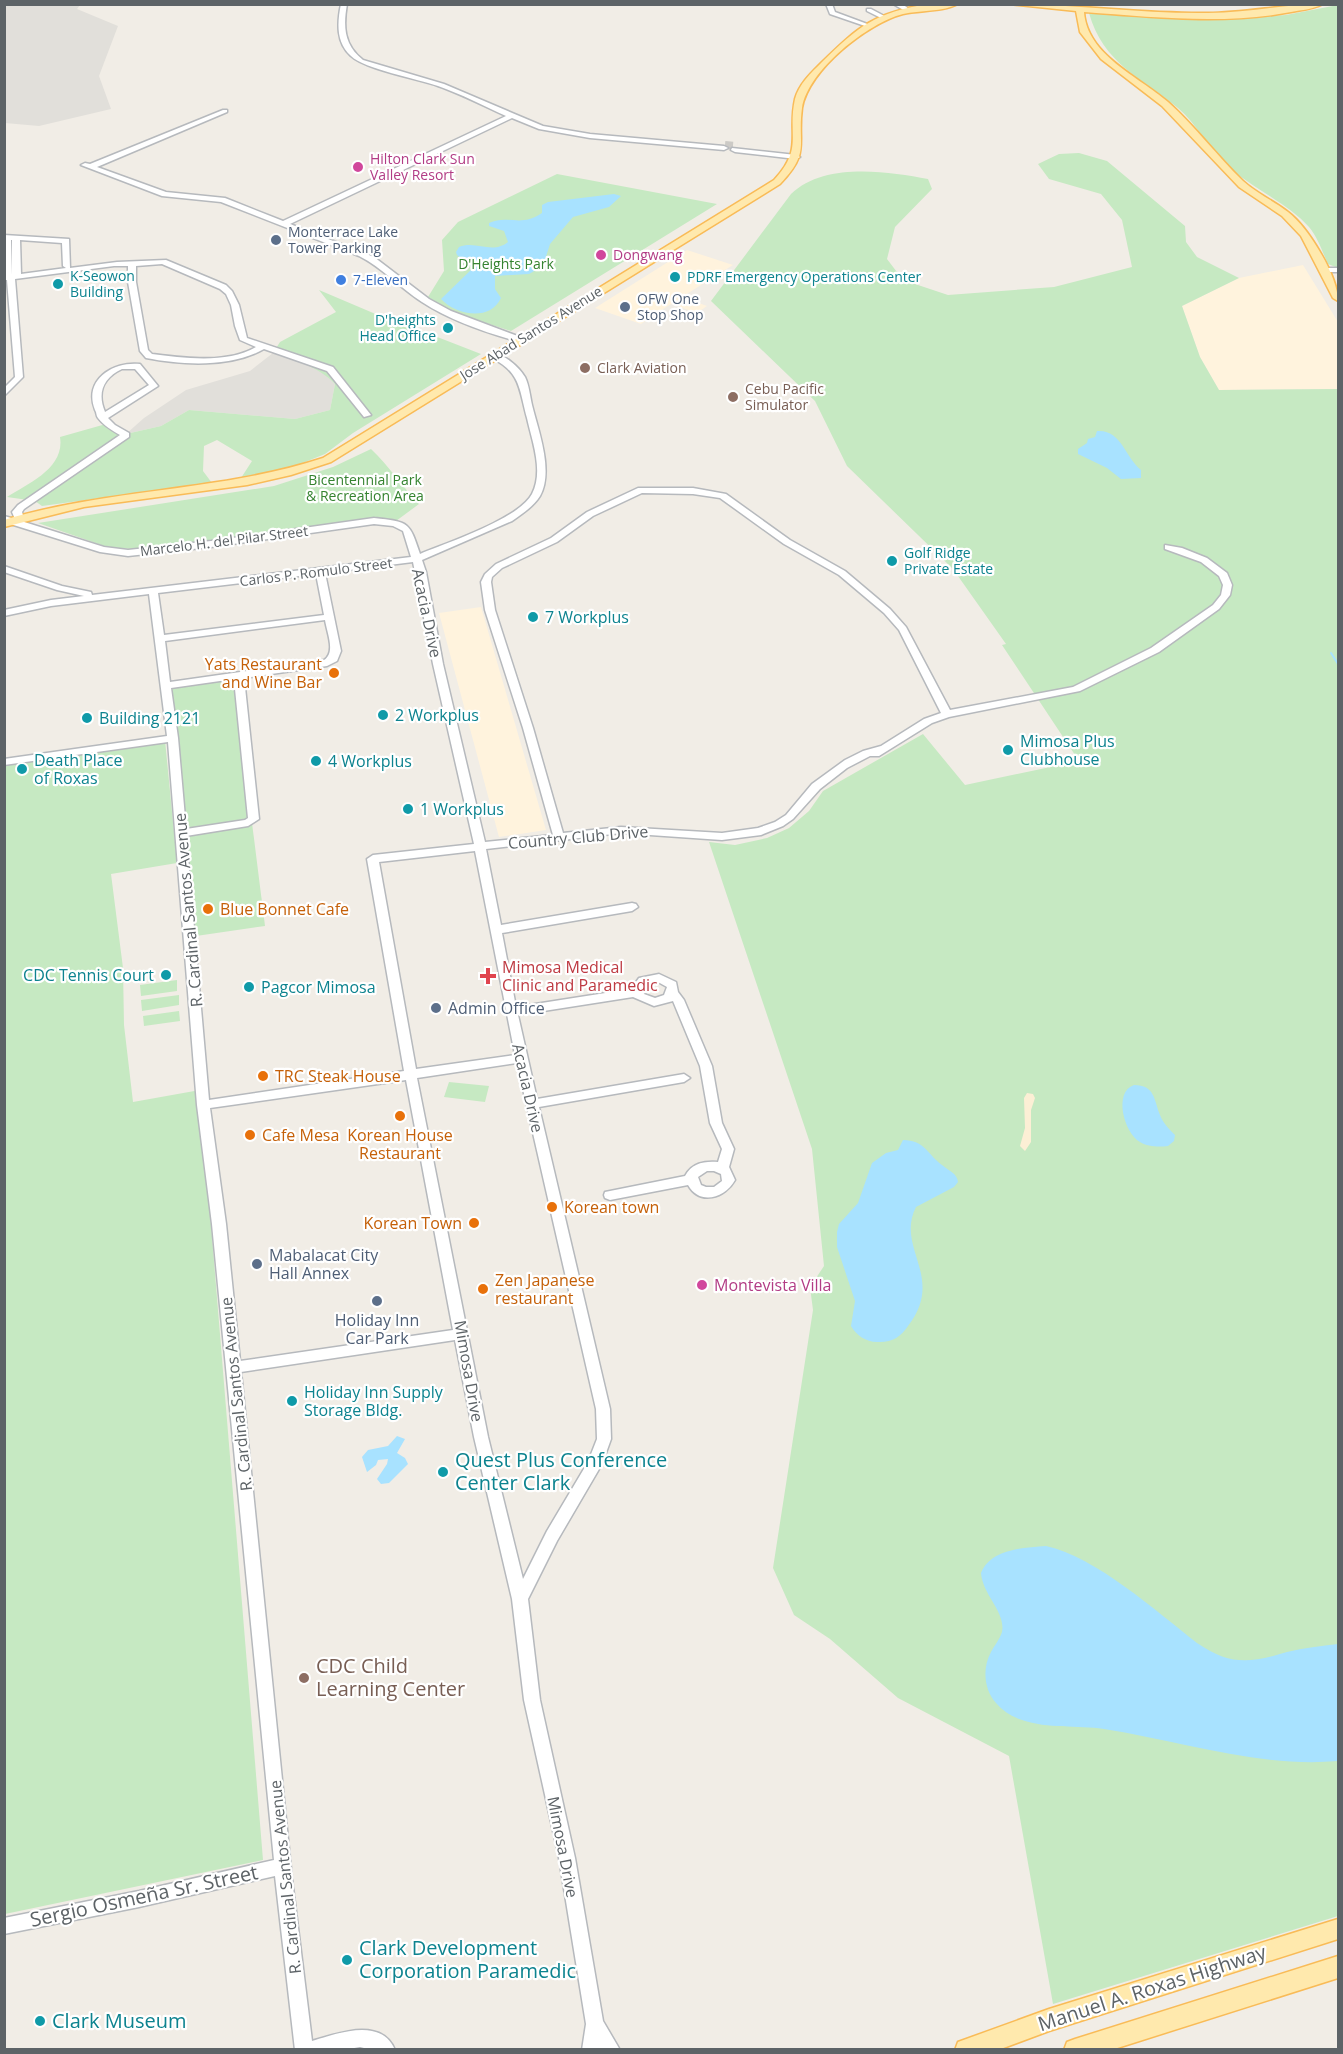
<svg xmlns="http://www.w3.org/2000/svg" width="1343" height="2054" viewBox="0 0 1343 2054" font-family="'Open Sans',sans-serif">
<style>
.commercial{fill:#fff3dd}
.industrial{fill:#e1dfda}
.green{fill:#c6e9c2}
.sand{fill:#fcefd5}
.water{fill:#a8e2ff}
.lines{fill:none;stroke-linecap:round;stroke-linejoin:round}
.stream{stroke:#a8e2ff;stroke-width:2}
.minor-tunnel{stroke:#cccac6;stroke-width:8;stroke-dasharray:8 4;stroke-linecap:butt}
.minor-casing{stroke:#b6b9bd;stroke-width:3}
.major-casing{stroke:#f9bb57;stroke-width:3}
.minor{fill:#fff;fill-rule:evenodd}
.major{fill:#ffe9ad;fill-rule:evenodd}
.hotel-dot{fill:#d1479c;stroke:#fff;stroke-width:2}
.service-dot{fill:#5c6f8a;stroke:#fff;stroke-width:2}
.culture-dot{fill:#0f9aa8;stroke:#fff;stroke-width:2}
.shop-dot{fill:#3f7fe0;stroke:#fff;stroke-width:2}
.education-dot{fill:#8d6e63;stroke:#fff;stroke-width:2}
.food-dot{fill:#e8710a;stroke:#fff;stroke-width:2}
.health-dot{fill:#e0444e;stroke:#fff;stroke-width:2}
.labels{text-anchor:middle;stroke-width:4.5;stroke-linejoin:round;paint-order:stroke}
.far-hotel-label{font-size:14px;fill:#b23c85;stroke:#fff;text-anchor:start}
.far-service-label{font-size:14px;fill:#4e5e75;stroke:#fff;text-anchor:start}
.far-park-label{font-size:14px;fill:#358330;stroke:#fff}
.far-culture-label{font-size:14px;fill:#0d838f;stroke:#fff;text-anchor:start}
.far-shop-label{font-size:14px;fill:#366cbe;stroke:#fff;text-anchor:start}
.far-street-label{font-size:14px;fill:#5d6367;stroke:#fff}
.far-education-label{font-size:14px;fill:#785e54;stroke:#fff;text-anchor:start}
.street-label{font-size:16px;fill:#5d6367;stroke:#fff}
.culture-label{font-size:16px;fill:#0d838f;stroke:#fff;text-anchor:start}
.food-label{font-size:16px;fill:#c56008;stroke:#fff;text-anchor:start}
.health-label{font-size:16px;fill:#be3a42;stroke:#fff;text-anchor:start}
.service-label{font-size:16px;fill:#4e5e75;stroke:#fff;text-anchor:start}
.hotel-label{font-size:16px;fill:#b23c85;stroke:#fff;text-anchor:start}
.near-culture-label{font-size:20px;fill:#0d838f;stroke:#fff;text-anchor:start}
.near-education-label{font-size:20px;fill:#785e54;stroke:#fff;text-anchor:start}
.near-street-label{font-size:20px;fill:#5d6367;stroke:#fff}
</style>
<rect width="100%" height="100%" fill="#f1ede6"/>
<!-- commercial -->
<g class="commercial">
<polygon points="687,250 733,265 682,297 707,306 697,313 671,304 641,324 595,308"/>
<polygon points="1303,265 1338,322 1338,389 1219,390 1200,357 1182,306 1239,278"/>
<polygon points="481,607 546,830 499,837 439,613"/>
</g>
<!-- industrial -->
<g class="industrial">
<polygon points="4,5 80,5 77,9 118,26 99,76 111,109 39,126 5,123"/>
<polygon points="273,353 312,366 325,374 335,384 330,410 295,419 189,410 161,426 126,434 144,418 186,390 250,371"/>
</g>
<!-- green -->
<g class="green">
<path d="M1338,5V268L1328,264C1322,251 1318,238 1309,227C1289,204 1250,187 1225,164C1207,147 1197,124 1178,108C1141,78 1103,63 1089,13L1241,18L1286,15Z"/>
<path d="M1079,153L1107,161L1185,226L1186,242L1197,257L1239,278L1182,306L1200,357L1219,390L1338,389V1916L1053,2004L1009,1756L898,1698L830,1639L794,1615L773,1568L813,1310L810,1287L824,1266L812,1149L709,842L735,845L767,838L789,828L809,811L823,791L923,734L965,785L1079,761L1002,645L1006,644L953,569L847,466L815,401L711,301L791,194C824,162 887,171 928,179L932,189L895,227L887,259L903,280L948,295L1054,287L1132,267L1122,220L1101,194L1049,179L1038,164L1059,154Z"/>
<polygon points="557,174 717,204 511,331 452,312 428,297 444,271 442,240 458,222"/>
<path d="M319,290L392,321L401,318L416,321L409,326L481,354L353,433L325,454L285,470L241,478L252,461L217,440L204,446L203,471L212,483L42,506L35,501L7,497C29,483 65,468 60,437L113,422L126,434L161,426L189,410L295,419L330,410L335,384C318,366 296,361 273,353L280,342L336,312Z"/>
<path d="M371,449C389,466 402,486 419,504L396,521L374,519L178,545L132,549L107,547L38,523L274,486L333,467Z"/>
<polygon points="234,680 265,926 196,936 172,688"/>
<polygon points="165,740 177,863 111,874 123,968 124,1025 133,1102 200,1090 263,1860 5,1914 5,764"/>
<polygon points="177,980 177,991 141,996 140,985"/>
<polygon points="179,995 179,1005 142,1011 141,1000"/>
<polygon points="179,1011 180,1021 144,1026 143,1016"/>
<polygon points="449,1082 489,1086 485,1102 444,1097"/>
</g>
<!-- sand -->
<polygon class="sand" points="1027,1093 1033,1094 1035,1098 1031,1110 1031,1142 1025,1151 1020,1146 1025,1128 1024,1098"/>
<!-- water -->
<g class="water">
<path d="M614,194L621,196L609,207L573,217L550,244L543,266L529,274L495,276V289L501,298C490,322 456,315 441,299L473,268L457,255L456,252L459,247C476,240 492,255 508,242L504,231L489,226V223C508,214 520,228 542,213V205L548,202Z"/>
<path d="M1097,431C1121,429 1125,457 1141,470V478L1121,479L1107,468L1078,454V449L1087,443L1088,439L1095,437Z"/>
<path d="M1134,1085C1155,1085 1154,1100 1160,1115C1163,1123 1169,1129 1175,1135L1174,1141L1168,1146C1159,1147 1148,1147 1140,1142C1124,1133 1113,1092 1134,1085Z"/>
<path d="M903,1140C925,1140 928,1155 942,1165C949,1171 957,1173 958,1182L954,1187L916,1207C895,1248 946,1277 908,1326C901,1337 891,1343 877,1342C866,1342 856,1335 851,1326L855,1301L837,1247V1232L839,1224L858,1203L872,1163L886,1153L898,1150Z"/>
<polygon points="397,1436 405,1439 397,1453 405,1458 408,1464 389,1483 381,1484 377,1479 387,1464 388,1459 378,1460 376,1465 367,1472 362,1457 368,1450 388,1446"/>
<path d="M1046,1546C1096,1557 1156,1611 1197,1643C1231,1666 1250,1663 1287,1652C1304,1648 1321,1646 1338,1644V1761C1259,1768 1181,1741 1104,1729C1077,1725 1048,1729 1022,1720C1012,1717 1003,1711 996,1703C984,1690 982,1668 991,1652C994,1646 1000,1639 1002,1632C1006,1612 983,1596 981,1573C991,1548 1024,1548 1046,1546Z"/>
</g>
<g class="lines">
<!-- stream -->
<polyline class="stream" points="1331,653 1338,664"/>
<!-- minor-tunnel -->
<polyline class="minor-tunnel" points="725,145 737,146"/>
<defs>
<g id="minor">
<path d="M341,4H347C343,27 344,45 363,60L444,84L543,126L590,134L724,146L728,148L724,150L590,138L539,129L512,118L290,224L374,257L429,299L451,311L523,338V342H520C487,333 451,321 422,302C400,288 383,268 359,256L221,202L162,196L81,165L85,163L90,164L223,110H227V112L97,167L166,192L225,198L283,221L506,116C484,106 461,94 438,86C418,79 364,69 351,56C336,43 337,23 341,4Z"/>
<polygon points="826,4 832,4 835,12 870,25 865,26 830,14"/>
<polygon points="893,4 902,4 912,11 907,12"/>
<polygon points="867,9 871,9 888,18 883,19 867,11"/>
<polygon points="732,148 796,155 800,157 796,159 735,152 731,150"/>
<path d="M4,235L69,239L70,268L117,262L166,260L226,285L232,291L239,305L247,338L333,367L371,415L364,417L327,371L264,349C231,368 182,365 146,358L140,351L128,282V266H114L15,279L23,377L4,396V388L15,377L7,280H4ZM11,240H12V275ZM20,240L62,243L63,266L66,268L21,274ZM162,264L220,289L226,294L231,305L235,326L240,340L256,347C227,364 184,358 152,354L148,350L136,282V266Z"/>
<polygon points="1321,268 1338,268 1338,272 1324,272 1320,270"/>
<path d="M492,354C504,353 519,367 525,377C529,385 530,396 532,405C538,430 554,471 540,496C534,506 522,514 512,521L422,560L426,572L443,664L485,842L553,835L523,728L485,610L481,582L485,574L496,564L551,538L587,512L638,488H693L726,494L790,540L845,571L890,609L906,627L950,710L1073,687L1151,648L1213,605L1221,595L1223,585L1219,576L1201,562L1165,549V545L1182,548L1207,558L1227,573L1232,585L1230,595L1219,609L1159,652L1080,691L949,717L932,723L879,756H870L847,768L820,789L793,819L783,826L761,835L722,840L621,833L486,849L501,925L632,903L636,904L638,907L632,911L502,933L516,1007L631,989L639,978L659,974L676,982L678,992L684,1000L712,1066L722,1123L734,1149L729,1167L735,1180C725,1198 700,1206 688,1185L610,1200L605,1198L604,1195L605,1192L685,1176C692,1163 704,1161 718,1162L722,1149L710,1123L700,1066L673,1001L654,1006L633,997L518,1015L537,1099L684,1074L690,1078L684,1082L539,1107L610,1409L611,1439L602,1464L557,1541L528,1599L540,1700L575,1858L603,2021L620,2050H582L586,2024L559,1858L524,1700L512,1599L474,1437L455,1340L241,1372L292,1879L312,2041C336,2034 381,2016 395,2050H372L360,2047L343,2050H295L275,1876L139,1907L4,1934V1918L139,1891L274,1860L212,1224L197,1105L168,742L4,765V759L167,736L149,594L51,606L4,616V610L51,600L84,596L57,590L4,572V566L62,586L91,592L92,595L411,557L403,531L393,526L374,524L211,547L128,556L100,552L4,522V516L15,519L12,512L18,505L120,435C113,431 103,425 98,418C96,416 97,413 95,410C83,380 113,361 140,364L158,386L108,418L115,425L129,433V437L24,509L22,512L24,519L21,521L104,547L128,550L211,541L374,518C409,522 409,521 420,554C446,543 519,519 532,494C544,471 532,441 527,418C519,389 521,373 492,358ZM122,369H135L149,385L105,412C97,393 103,378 122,369ZM642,493L693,494L720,498L784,544L839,575L884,613L899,630L941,713L924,719L881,746L863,751L845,760L812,784L786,815L775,822L758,828L722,833L621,827L563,833L533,728L495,610L491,582L492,577L502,568L557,542L593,516ZM413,562L433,664L474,844L373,855L367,859L404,1071L209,1100L186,836L248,826L259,819L244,678L327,666L337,661L341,651L325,573ZM316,574L324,615L164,635L158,593ZM325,620C327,633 336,652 324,660L170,682L165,641ZM234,679L248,818L245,820L186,829L178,738L171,688ZM475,851L515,1055L416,1069L379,862ZM658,982L667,987L664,995L655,998L644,994L643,989L647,984ZM517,1063L596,1409L597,1439L588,1462L547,1531L523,1579L488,1437L417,1078ZM406,1080L453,1330L240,1361L226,1224L210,1108ZM707,1171H714L721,1174L722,1181L714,1187H706L701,1185L698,1177Z"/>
</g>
<g id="major">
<path d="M928,4H958C943,12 920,10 903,14C868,23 808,70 802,108C797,145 811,152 780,184L331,462L291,475L247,485L84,507L4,527V520C109,488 219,492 323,458L774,180C804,148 787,135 795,99C799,84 811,73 822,62C859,26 874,13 928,4Z"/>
<path d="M1009,4C1076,4 1141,14 1208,13C1246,13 1284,4 1323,4C1314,9 1302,10 1291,12C1224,25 1152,17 1084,12C1087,55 1138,76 1168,102C1195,126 1217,156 1243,181C1256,193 1274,201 1288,212C1308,227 1338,276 1338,301L1333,298L1301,236L1282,216L1239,187L1162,106L1101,59L1080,32L1076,11Z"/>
<polygon points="1338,1919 1338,1939 1049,2031 998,2050 955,2050 958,2042 1049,2009"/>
<polygon points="1338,1956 1338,1978 1111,2050 1064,2050 1067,2042 1075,2039"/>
</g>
</defs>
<!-- minor casing -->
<use href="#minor" class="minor-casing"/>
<!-- major casing -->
<use href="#major" class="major-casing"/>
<!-- minor -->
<use href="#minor" class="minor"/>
<!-- major -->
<use href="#major" class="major"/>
</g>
<!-- markers -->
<g class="hotel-dot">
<circle cx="358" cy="167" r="6"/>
<circle cx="601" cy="255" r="6"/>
<circle cx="702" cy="1285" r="6"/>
</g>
<g class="service-dot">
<circle cx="276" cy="240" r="6"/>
<circle cx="625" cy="307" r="6"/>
<circle cx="436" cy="1008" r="6"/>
<circle cx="257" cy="1264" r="6"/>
<circle cx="377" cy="1301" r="6"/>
</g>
<g class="culture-dot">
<circle cx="675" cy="277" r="6"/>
<circle cx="58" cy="284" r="6"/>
<circle cx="448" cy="328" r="6"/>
<circle cx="892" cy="561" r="6"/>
<circle cx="533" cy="617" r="6"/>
<circle cx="383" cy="715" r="6"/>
<circle cx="87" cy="718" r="6"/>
<circle cx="1008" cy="750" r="6"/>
<circle cx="316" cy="761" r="6"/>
<circle cx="22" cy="769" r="6"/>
<circle cx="408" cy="809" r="6"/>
<circle cx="166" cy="975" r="6"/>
<circle cx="249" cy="987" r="6"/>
<circle cx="292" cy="1401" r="6"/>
<circle cx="443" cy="1472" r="6"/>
<circle cx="347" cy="1960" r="6"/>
<circle cx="40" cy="2021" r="6"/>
</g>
<circle class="shop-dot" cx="341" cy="280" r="6"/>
<g class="education-dot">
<circle cx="585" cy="368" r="6"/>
<circle cx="733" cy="397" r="6"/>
<circle cx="304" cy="1678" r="6"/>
</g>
<g class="food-dot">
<circle cx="334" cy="673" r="6"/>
<circle cx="208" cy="909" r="6"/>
<circle cx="263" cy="1076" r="6"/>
<circle cx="400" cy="1116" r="6"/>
<circle cx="250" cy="1135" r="6"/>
<circle cx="552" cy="1207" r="6"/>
<circle cx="474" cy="1223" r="6"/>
<circle cx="483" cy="1289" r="6"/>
</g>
<path class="health-dot" d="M485 967h6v6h6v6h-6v6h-6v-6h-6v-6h6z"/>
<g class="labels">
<!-- far-hotel labels -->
<g class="far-hotel-label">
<text x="370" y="164">Hilton Clark Sun<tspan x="370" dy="16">Valley Resort</tspan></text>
<text x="613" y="260">Dongwang</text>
</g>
<!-- far-service labels -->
<g class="far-service-label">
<text x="288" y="237">Monterrace Lake<tspan x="288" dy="16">Tower Parking</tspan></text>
<text x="637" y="304">OFW One<tspan x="637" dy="16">Stop Shop</tspan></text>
</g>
<!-- far-park labels -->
<g class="far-park-label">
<text x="506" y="269">D'Heights Park</text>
<text x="365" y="485">Bicentennial Park<tspan x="365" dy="16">&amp; Recreation Area</tspan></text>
</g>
<!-- far-culture labels -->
<g class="far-culture-label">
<text x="70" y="281">K-Seowon<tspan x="70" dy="16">Building</tspan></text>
<text x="687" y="282">PDRF Emergency Operations Center</text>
<text x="436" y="325" text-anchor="end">D'heights<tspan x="436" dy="16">Head Office</tspan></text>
<text x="904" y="558">Golf Ridge<tspan x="904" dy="16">Private Estate</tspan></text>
</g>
<!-- far-shop labels -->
<g class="far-shop-label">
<text x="353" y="285">7-Eleven</text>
</g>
<!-- far-street labels -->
<g class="far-street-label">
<text transform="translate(531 333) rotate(-32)" y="5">Jose Abad Santos Avenue</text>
<text transform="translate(224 541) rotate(-7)" y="5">Marcelo H. del Pilar Street</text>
<text transform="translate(316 572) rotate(-7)" y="5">Carlos P. Romulo Street</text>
</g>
<!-- far-education labels -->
<g class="far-education-label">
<text x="597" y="373">Clark Aviation</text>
<text x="745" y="394">Cebu Pacific<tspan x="745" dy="16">Simulator</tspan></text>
</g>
<!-- street labels -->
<g class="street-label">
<text transform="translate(427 613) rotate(78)" y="6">Acacia Drive</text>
<text transform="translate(578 837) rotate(-5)" y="6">Country Club Drive</text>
<text transform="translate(188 910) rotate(-95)" y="6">R. Cardinal Santos Avenue</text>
<text transform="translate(528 1088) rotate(77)" y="6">Acacia Drive</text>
<text transform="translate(469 1371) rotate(80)" y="6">Mimosa Drive</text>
<text transform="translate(236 1394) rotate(-96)" y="6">R. Cardinal Santos Avenue</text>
<text transform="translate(563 1847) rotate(79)" y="6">Mimosa Drive</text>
<text transform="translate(285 1877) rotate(-96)" y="6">R. Cardinal Santos Avenue</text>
</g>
<!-- culture labels -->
<g class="culture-label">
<text x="545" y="623">7 Workplus</text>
<text x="395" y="721">2 Workplus</text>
<text x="99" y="724">Building 2121</text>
<text x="1020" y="747">Mimosa Plus<tspan x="1020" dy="18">Clubhouse</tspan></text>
<text x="34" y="766">Death Place<tspan x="34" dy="18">of Roxas</tspan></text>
<text x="328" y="767">4 Workplus</text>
<text x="420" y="815">1 Workplus</text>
<text x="154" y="981" text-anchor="end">CDC Tennis Court</text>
<text x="261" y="993">Pagcor Mimosa</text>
<text x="304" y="1398">Holiday Inn Supply<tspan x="304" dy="18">Storage Bldg.</tspan></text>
</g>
<!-- food labels -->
<g class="food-label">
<text x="322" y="670" text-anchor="end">Yats Restaurant<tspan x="322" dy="18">and Wine Bar</tspan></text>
<text x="220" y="915">Blue Bonnet Cafe</text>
<text x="275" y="1082">TRC Steak House</text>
<text x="262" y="1141">Cafe Mesa</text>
<text x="400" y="1141" text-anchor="middle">Korean House<tspan x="400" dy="18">Restaurant</tspan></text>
<text x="564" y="1213">Korean town</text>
<text x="462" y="1229" text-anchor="end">Korean Town</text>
<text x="495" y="1286">Zen Japanese<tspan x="495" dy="18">restaurant</tspan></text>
</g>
<!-- health labels -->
<g class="health-label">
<text x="502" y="973">Mimosa Medical<tspan x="502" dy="18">Clinic and Paramedic</tspan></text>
</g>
<!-- service labels -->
<g class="service-label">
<text x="448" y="1014">Admin Office</text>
<text x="269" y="1261">Mabalacat City<tspan x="269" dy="18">Hall Annex</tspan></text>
<text x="377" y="1326" text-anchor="middle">Holiday Inn<tspan x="377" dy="18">Car Park</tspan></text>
</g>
<!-- hotel labels -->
<g class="hotel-label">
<text x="714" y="1291">Montevista Villa</text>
</g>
<!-- near-culture labels -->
<g class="near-culture-label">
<text x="455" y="1467">Quest Plus Conference<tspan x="455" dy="23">Center Clark</tspan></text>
<text x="359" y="1955">Clark Development<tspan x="359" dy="23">Corporation Paramedic</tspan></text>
<text x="52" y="2028">Clark Museum</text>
</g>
<!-- near-education labels -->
<g class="near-education-label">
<text x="316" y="1673">CDC Child<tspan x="316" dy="23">Learning Center</tspan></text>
</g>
<!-- near-street labels -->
<g class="near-street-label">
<text transform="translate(144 1896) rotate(-12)" y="7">Sergio Osmeña Sr. Street</text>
<text transform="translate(1152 1988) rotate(-18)" y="7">Manuel A. Roxas Highway</text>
</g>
</g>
<!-- border -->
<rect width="1343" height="2054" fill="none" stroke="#5d6367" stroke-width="12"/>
</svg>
